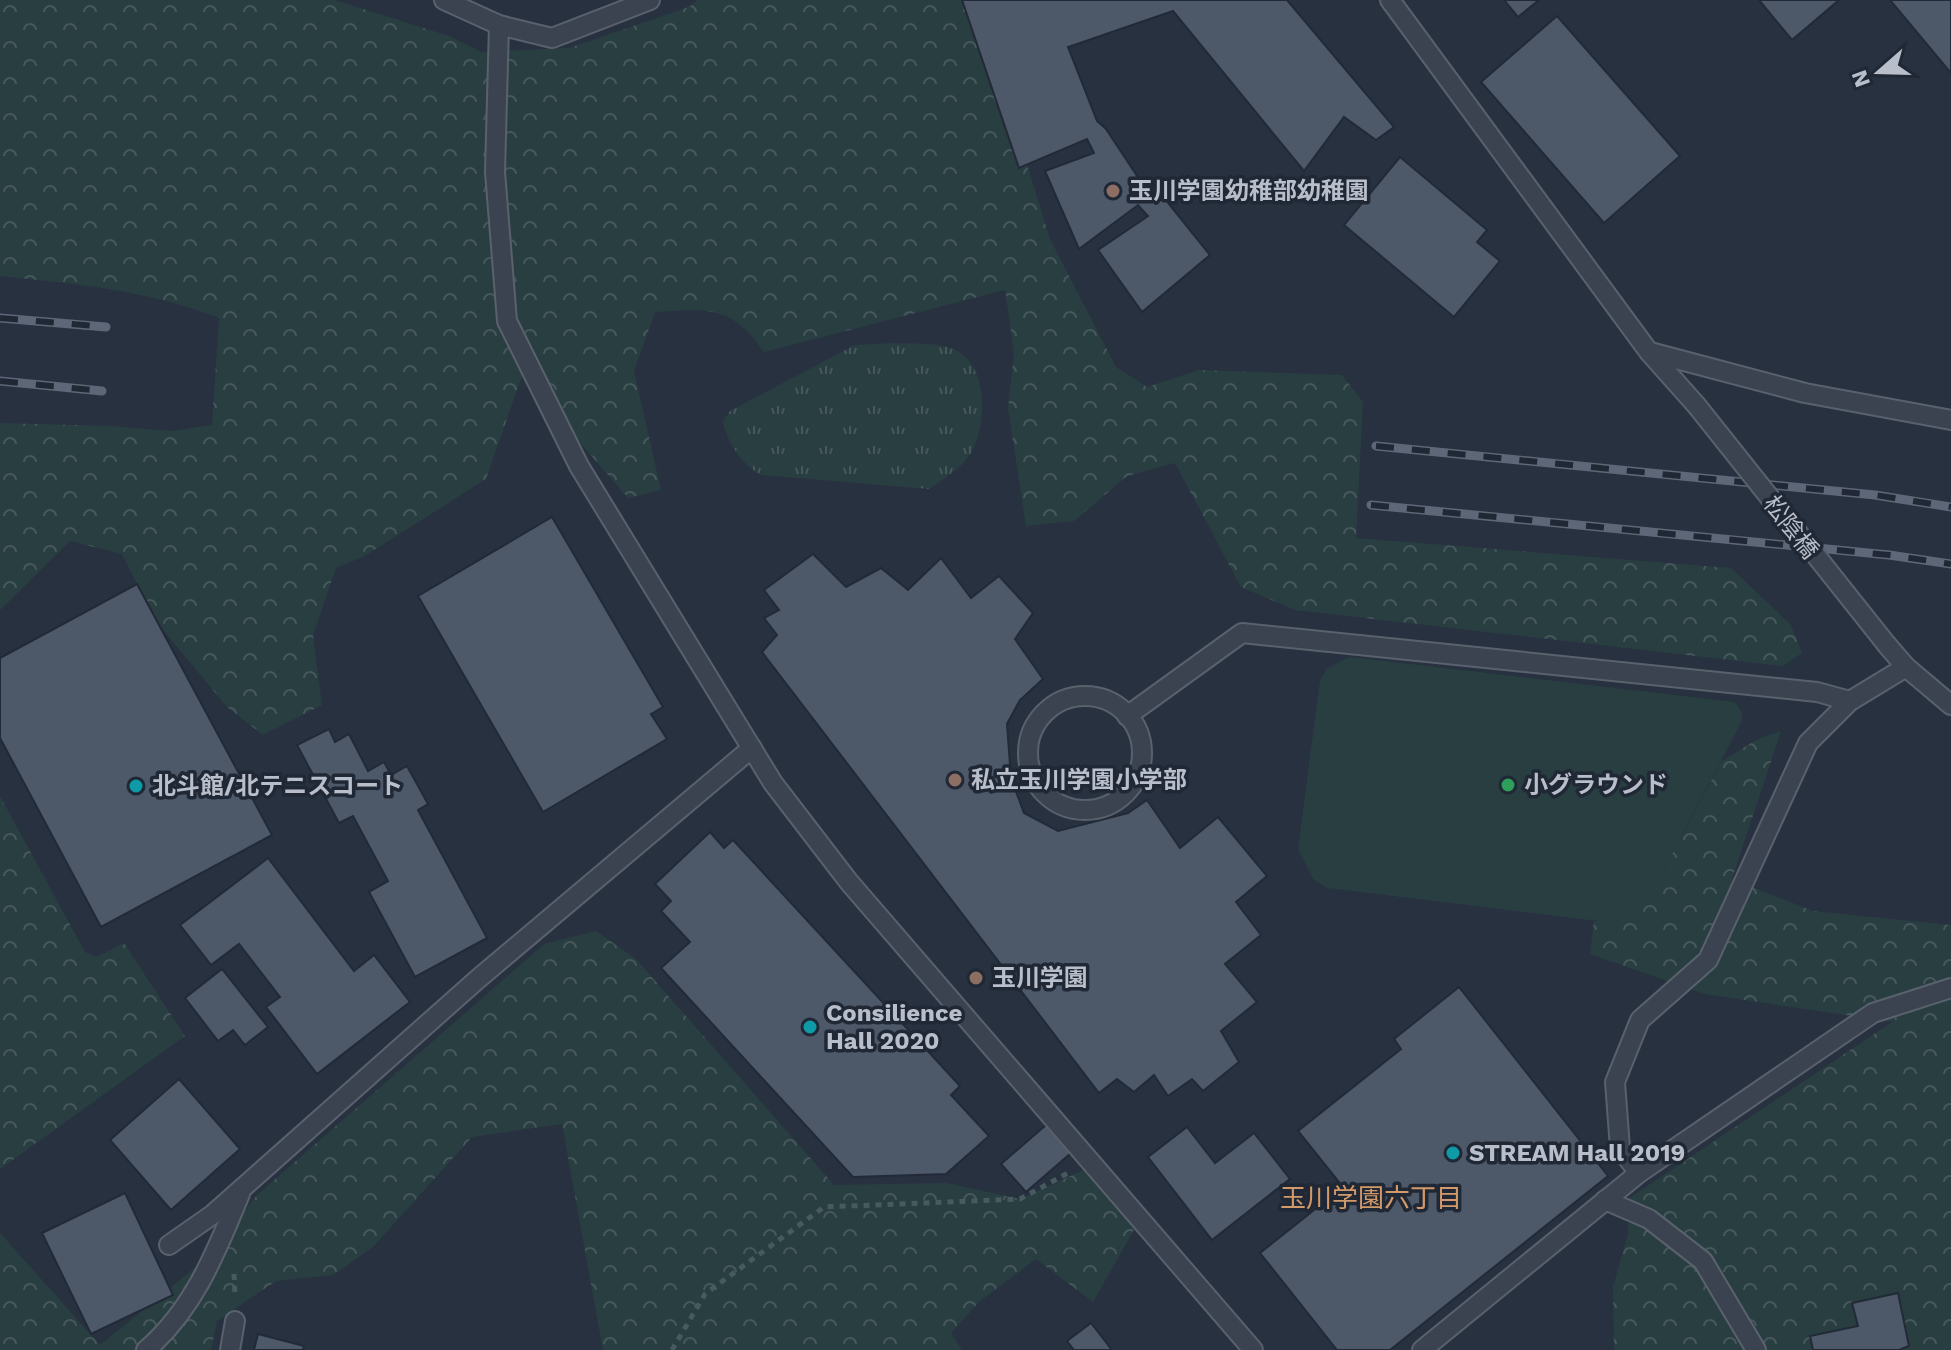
<svg xmlns="http://www.w3.org/2000/svg" width="1951" height="1350" viewBox="0 0 1951 1350" font-family="'Work Sans','Noto Sans JP',sans-serif">
<style>
.grass{fill:url(#grass-tufts)}
.forest{fill:url(#forest-crowns)}
.park{fill:#293e41}
.building{fill:#4d5869;stroke:#222a37;stroke-width:2}
.lines{fill:none;stroke-linecap:round;stroke-linejoin:round}
.lane-casing{stroke:#59616d;stroke-width:22}
.path{stroke:#475b5e;stroke-width:5;stroke-dasharray:6 6;stroke-linecap:butt}
.lane{stroke:#3b4350;stroke-width:18}
.rail-casing{stroke:#5d6777;stroke-width:9}
.rail{stroke:#202835;stroke-width:6;stroke-dasharray:18;stroke-linecap:butt}
.lane-bridge-casing{stroke:#59616d;stroke-width:22;stroke-linecap:butt}
.lane-bridge{stroke:#3b4350;stroke-width:18}
.education-dot{fill:#8d6e63;stroke:#202835;stroke-width:3}
.leisure-dot{fill:#2e9e5b;stroke:#202835;stroke-width:3}
.culture-dot{fill:#0f9aa8;stroke:#202835;stroke-width:3}
.labels{text-anchor:middle;stroke-width:7;stroke-linejoin:round;paint-order:stroke}
.poi-label{font-size:24px;font-weight:bold;fill:#b8beca;stroke:#202835;text-anchor:start}
.street-label{font-size:24px;fill:#b8beca;stroke:#202835}
.neighbourhood-label{font-size:26px;fill:#d29a6b;stroke:#202835}
</style>
<defs>
<pattern id="grass-tufts" width="24" height="20" patternUnits="userSpaceOnUse" patternTransform="scale(2)"><rect width="24" height="20" fill="#293e41"/><path d="M3 7l-1-3M5 7V3M7 7l1-3M15 17l-1-3M17 17v-4M19 17l1-3" fill="none" stroke="#46585b"/></pattern>
<pattern id="forest-crowns" width="20" height="18" patternUnits="userSpaceOnUse" patternTransform="scale(2)"><rect width="20" height="18" fill="#293e41"/><path d="M2 6a3 3 0 1 1 6 0M12 15a3 3 0 1 1 6 0" fill="none" stroke="#46585b"/></pattern>
</defs>
<rect width="100%" height="100%" fill="#273140"/>
<!-- grass -->
<path class="grass" d="M894,343C915,344 944,341 962,354C987,373 986,420 974,447C967,465 945,478 929,489L762,475C742,466 727,442 723,421L730,411L855,345Z"/>
<!-- forest -->
<g class="forest">
<path d="M0,0H335L449,36L481,52L569,48L689,7L698,0H976L1050,239L1116,367L1147,387L1199,370L1342,375L1363,402L1356,538L1731,568L1791,625L1802,653L1783,666L1295,610L1241,587L1175,463L1127,476L1074,521L1026,526L1008,408L1014,353L1005,290L764,352C732,305 706,308 655,312L634,371L661,490L628,498L522,376L486,479L365,556L336,568L313,635L322,705L263,735L227,707L154,619L122,554L70,541L0,610V423L112,426L171,431L212,425L219,318C147,290 76,284 0,276Z"/>
<polygon points="1781,731 1732,879 1813,911 1951,925 1951,1350 1614,1350 1613,1287 1628,1234 1628,1199 1892,1022 1705,994 1590,954 1594,921 1646,903 1721,762 1756,740"/>
<polygon points="0,796 85,952 97,957 124,943 185,1036 0,1169"/>
<polygon points="596,931 636,959 834,1185 946,1183 1020,1199 1088,1168 1135,1228 1093,1302 1036,1259 980,1301 951,1333 962,1350 603,1350 562,1124 472,1137 373,1247 333,1275 276,1281 217,1321 211,1350 0,1350 0,1233 100,1345 207,1258 257,1195 544,944"/>
</g>
<!-- park -->
<polygon class="park" points="1350,657 1735,702 1742,712 1742,721 1646,903 1632,918 1606,922 1327,888 1313,879 1298,849 1320,680 1327,668"/>
<!-- building -->
<g class="building">
<polygon points="962,0 1287,0 1394,127 1376,140 1344,117 1304,171 1173,11 1068,47 1097,121 1106,129 1151,197 1161,194 1210,255 1142,312 1098,250 1148,216 1138,205 1079,249 1045,171 1094,153 1087,139 1019,168"/>
<polygon points="1504,0 1539,0 1518,17"/>
<polygon points="1759,0 1839,0 1792,40"/>
<polygon points="1890,0 1951,0 1951,73"/>
<polygon points="1557,16 1680,156 1604,223 1481,82"/>
<polygon points="1400,157 1487,230 1477,242 1500,261 1454,317 1344,225"/>
<polygon points="552,517 663,707 651,714 667,739 543,812 418,596"/>
<polygon points="813,554 846,587 881,568 908,590 941,558 971,598 999,576 1033,613 1015,639 1043,679 1020,700 1007,724 1011,778 1024,813 1058,831 1128,813 1147,800 1180,848 1218,817 1267,876 1236,902 1261,935 1225,964 1257,1002 1221,1031 1239,1062 1203,1091 1192,1079 1168,1096 1154,1075 1134,1092 1117,1079 1099,1093 762,652 777,635 764,618 779,610 764,590"/>
<polygon points="137,584 272,835 101,927 0,738 0,658"/>
<polygon points="329,729 335,742 349,734 368,771 384,762 391,775 407,766 428,804 418,810 487,938 415,977 369,892 388,881 353,816 339,823 297,745"/>
<polygon points="710,832 724,848 733,840 960,1086 951,1095 989,1136 946,1174 853,1177 661,968 690,942 661,911 671,901 655,884"/>
<polygon points="268,858 354,971 374,955 410,1002 317,1074 266,1007 280,997 239,944 211,965 180,925"/>
<polygon points="222,969 268,1027 245,1045 233,1030 218,1041 185,998"/>
<polygon points="1459,987 1608,1176 1390,1350 1337,1350 1260,1253 1343,1187 1298,1131 1401,1049 1394,1039"/>
<polygon points="179,1079 240,1149 171,1210 110,1140"/>
<polygon points="1046,1125 1071,1153 1026,1192 1001,1164"/>
<polygon points="1187,1127 1215,1163 1254,1133 1290,1179 1212,1240 1148,1157"/>
<polygon points="125,1193 173,1295 91,1334 42,1233"/>
<polygon points="1898,1293 1909,1346 1899,1350 1813,1350 1810,1336 1858,1326 1852,1303"/>
<polygon points="1091,1323 1112,1350 1074,1350 1067,1341"/>
<polygon points="258,1334 304,1346 303,1350 254,1350"/>
</g>
<g class="lines">
<defs>
<g id="lane">
<polyline points="444,0 499,25 552,38 650,0"/>
<polyline points="1390,0 1649,352 1697,406"/>
<polyline points="499,25 495,172 507,321 579,466 773,783 849,882 1253,1350"/>
<polyline points="1650,352 1805,393 1951,420"/>
<polyline points="1887,645 1906,667 1951,705"/>
<circle cx="1085" cy="753" r="57"/>
<polyline points="1127,716 1242,633 1817,692 1850,701"/>
<polyline points="1639,1173 1620,1148 1615,1082 1640,1020 1708,960 1808,743 1850,701 1906,667"/>
<polyline points="1605,1200 1649,1219 1703,1261 1756,1350"/>
<polyline points="169,1245 212,1215 479,978 752,748"/>
<path d="M146,1350C194,1309 216,1252 240,1194"/>
<polyline points="230,1350 235,1321"/>
<polyline points="1422,1350 1639,1173 1873,1013 1951,988"/>
</g>
</defs>
<!-- lane casing -->
<use href="#lane" class="lane-casing"/>
<!-- path -->
<g class="path">
<polyline points="234,1274 235,1296"/>
<polyline points="672,1350 705,1294 824,1207 1020,1199 1068,1173"/>
</g>
<!-- lane -->
<use href="#lane" class="lane"/>
<defs>
<g id="rail">
<polyline points="0,318 106,327"/>
<polyline points="0,381 102,391"/>
<polyline points="1376,446 1875,495 1951,507"/>
<polyline points="1371,505 1889,555 1951,564"/>
</g>
</defs>
<!-- rail casing -->
<use href="#rail" class="rail-casing"/>
<!-- rail -->
<use href="#rail" class="rail"/>
<defs>
<polyline id="lane-bridge" points="1697,406 1887,645"/>
</defs>
<!-- lane-bridge casing -->
<use href="#lane-bridge" class="lane-bridge-casing"/>
<!-- lane-bridge -->
<use href="#lane-bridge" class="lane-bridge"/>
</g>
<!-- markers -->
<g class="education-dot">
<circle cx="1113" cy="191" r="8"/>
<circle cx="955" cy="780" r="8"/>
<circle cx="976" cy="978" r="8"/>
</g>
<circle class="leisure-dot" cx="1508" cy="785" r="8"/>
<g class="culture-dot">
<circle cx="136" cy="786" r="8"/>
<circle cx="810" cy="1027" r="8"/>
<circle cx="1453" cy="1153" r="8"/>
</g>
<g class="labels">
<!-- poi labels -->
<g class="poi-label">
<text x="1129" y="199">玉川学園幼稚部幼稚園</text>
<text x="971" y="788">私立玉川学園小学部</text>
<text x="1524" y="793">小グラウンド</text>
<text x="152" y="794">北斗館/北テニスコート</text>
<text x="992" y="986">玉川学園</text>
<text x="826" y="1021">Consilience<tspan x="826" dy="28">Hall 2020</tspan></text>
<text x="1469" y="1161">STREAM Hall 2019</text>
</g>
<!-- street labels -->
<g class="street-label">
<text transform="translate(1791 527) rotate(52)" y="8">松陰橋</text>
</g>
<!-- neighbourhood labels -->
<g class="neighbourhood-label">
<text x="1371" y="1207">玉川学園六丁目</text>
</g>
</g>
<!-- north arrow -->
<g transform="translate(1879 72) rotate(250)" stroke="#202835" stroke-width="6" paint-order="stroke">
<path d="M0-6L14 30L0 20L-14 30Z" fill="#b8beca"/>
<text y="-12" font-size="22" font-weight="bold" text-anchor="middle" fill="#b8beca">N</text>
</g>
</svg>
